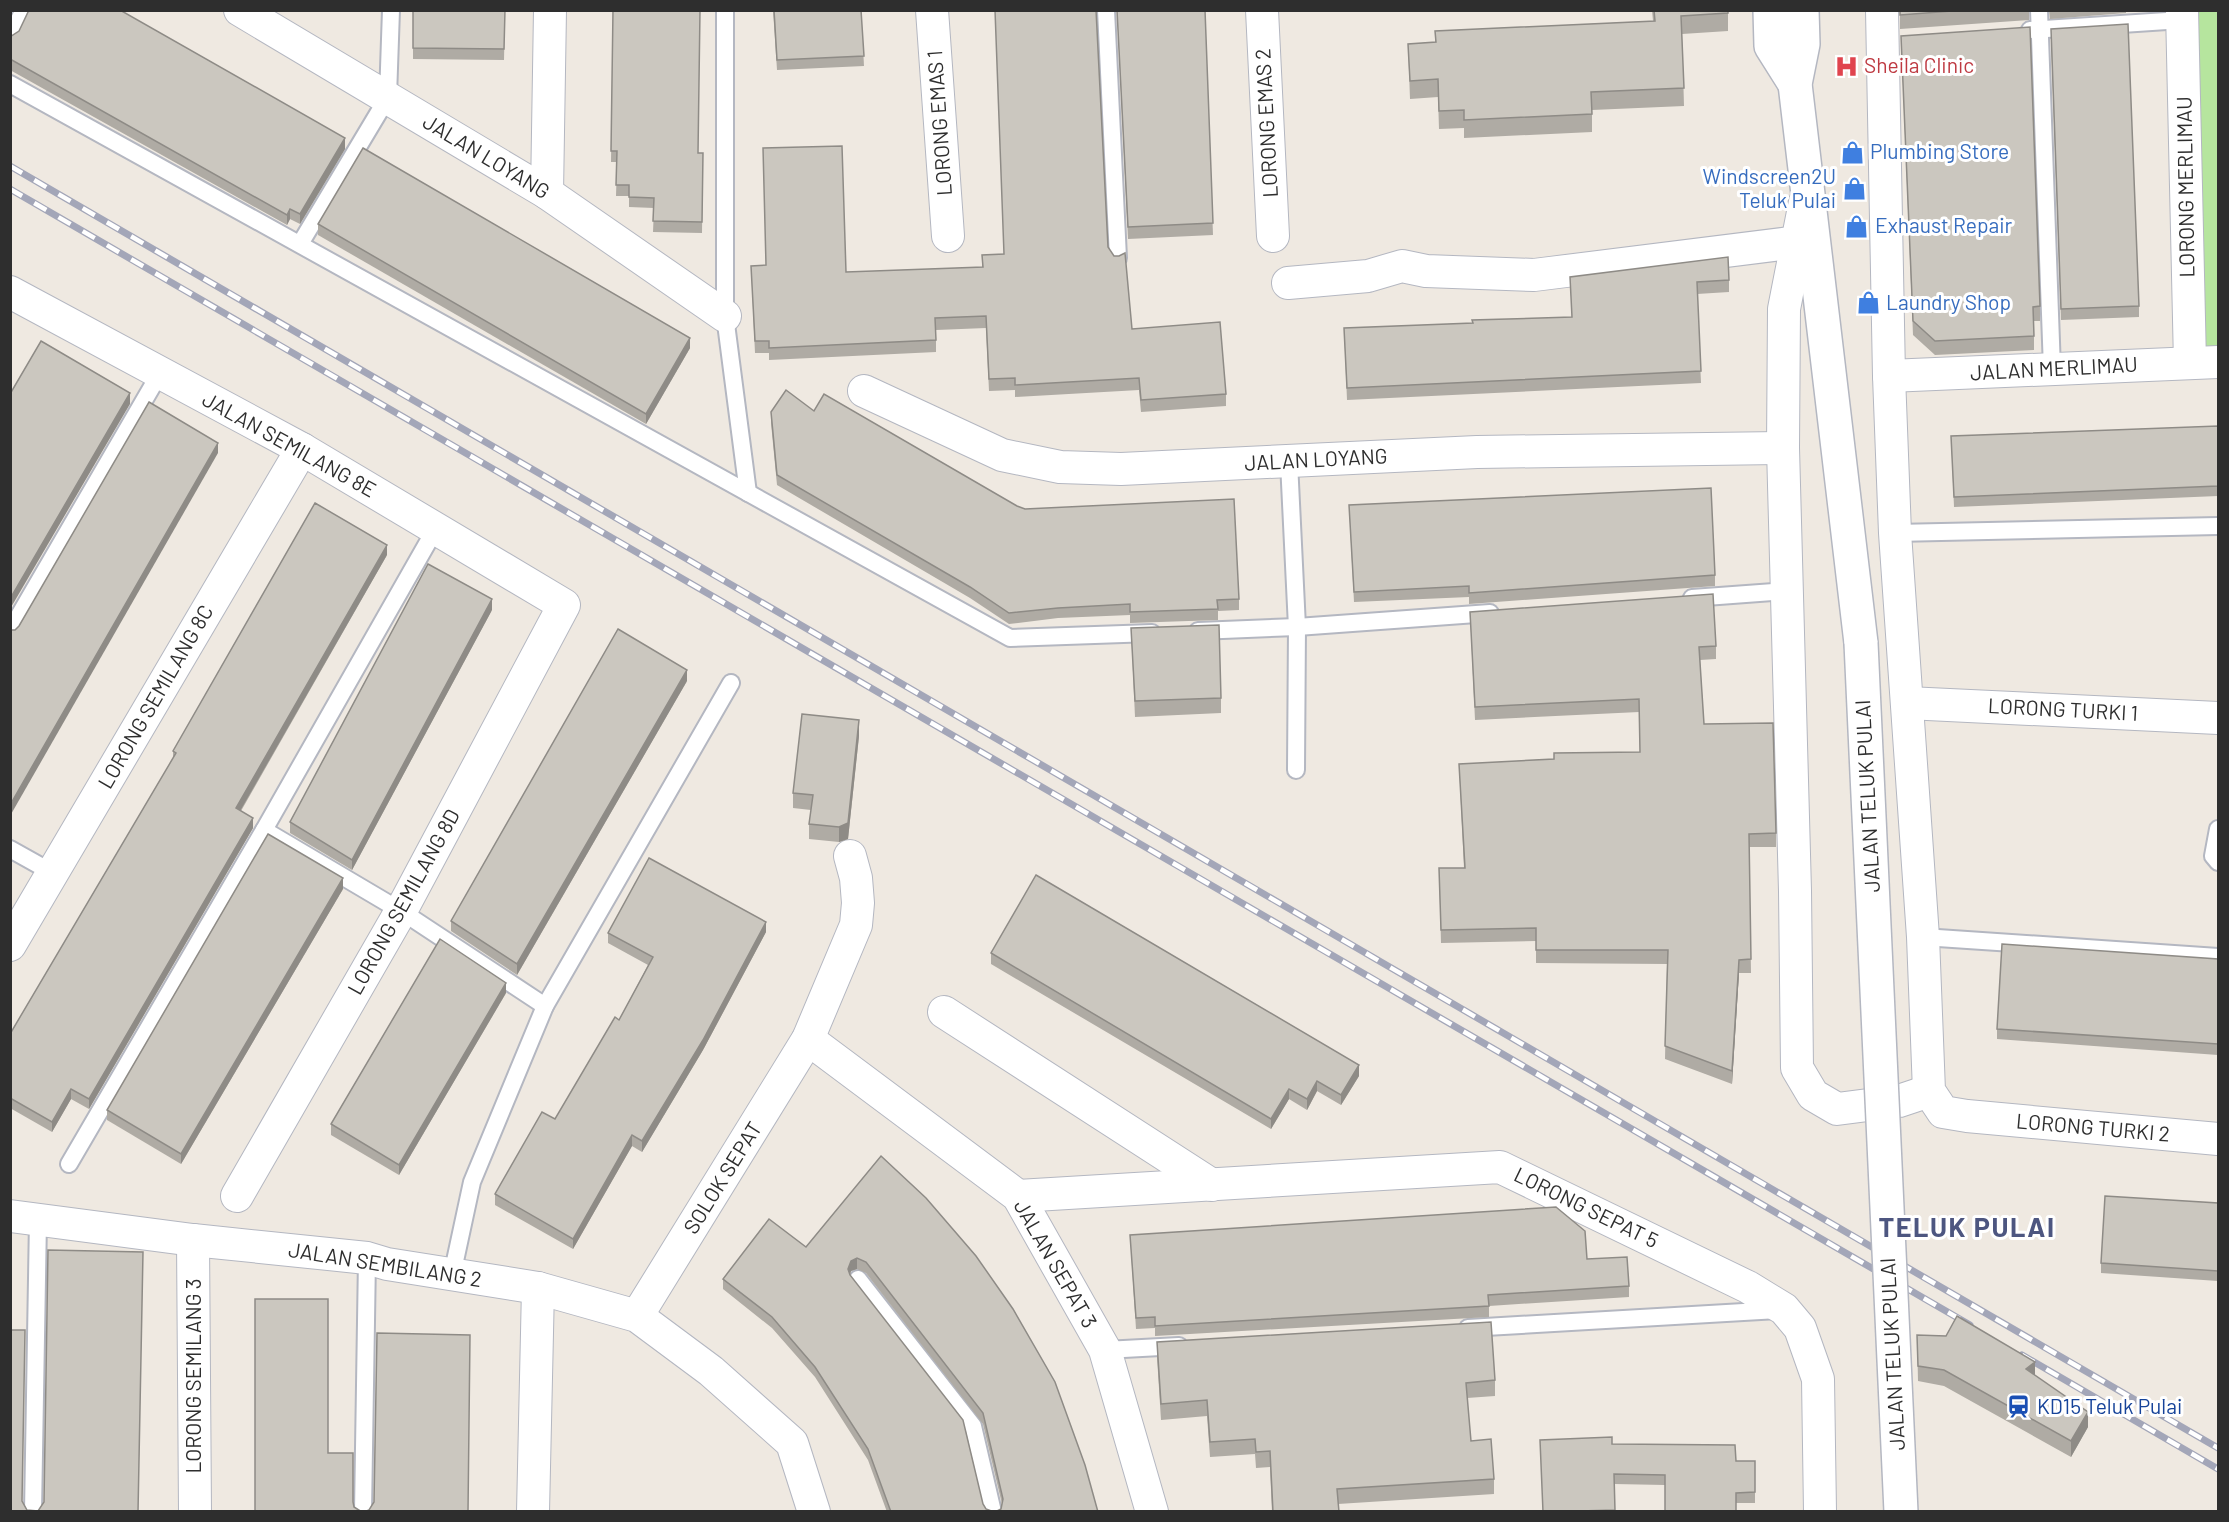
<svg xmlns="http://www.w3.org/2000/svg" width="2229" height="1522" viewBox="0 0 2229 1522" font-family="Barlow,sans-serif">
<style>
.green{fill:#b6e59e}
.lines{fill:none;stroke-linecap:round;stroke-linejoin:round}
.lane-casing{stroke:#b4b7c1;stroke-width:20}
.street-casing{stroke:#b4b7c1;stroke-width:34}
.secondary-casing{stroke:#b4b7c1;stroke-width:36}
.lane{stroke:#fff;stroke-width:16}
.street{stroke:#fff;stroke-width:32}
.secondary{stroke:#fff;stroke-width:33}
.rail-casing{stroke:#a3a6b8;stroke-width:7}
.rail{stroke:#fff;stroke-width:4.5;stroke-dasharray:14;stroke-linecap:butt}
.secondary-bridge-casing{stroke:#b4b7c1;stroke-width:36;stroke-linecap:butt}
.secondary-bridge{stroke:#fff;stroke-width:33}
.wall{fill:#afaba4}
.shaded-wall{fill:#8e8b86}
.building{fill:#cbc7bf;stroke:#8e8b86;stroke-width:1.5}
.labels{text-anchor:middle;stroke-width:6;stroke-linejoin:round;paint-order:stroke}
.health-label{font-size:21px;fill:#be3a42;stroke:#fff;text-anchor:start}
.street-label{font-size:21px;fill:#2e2e2e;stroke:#fff}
.shop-label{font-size:21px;fill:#366cbe;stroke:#fff;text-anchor:start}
.transit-label{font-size:21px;fill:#164399;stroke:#fff;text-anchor:start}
.district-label{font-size:27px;font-weight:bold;letter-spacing:1.5px;fill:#4d5680;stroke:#fff}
</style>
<rect width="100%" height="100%" fill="#efe9e1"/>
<!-- green -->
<polygon class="green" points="2188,11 2218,11 2218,369 2200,369"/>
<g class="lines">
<defs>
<g id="lane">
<polyline points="725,10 725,316 748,493"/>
<polyline points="1106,10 1118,258"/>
<polyline points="2039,10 2052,369"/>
<polyline points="2030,30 2182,20"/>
<polyline points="10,37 24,10"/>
<polyline points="10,84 1010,638 1152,633"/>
<polyline points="300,244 388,97 391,10"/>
<polyline points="1289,462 1297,627 1296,770"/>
<polyline points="1895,533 2218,526"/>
<polyline points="1692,598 1787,591"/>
<polyline points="10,631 160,373"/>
<polyline points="1198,631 1297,627 1490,613"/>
<polyline points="2218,829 2213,856 2218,862"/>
<polyline points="264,830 401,911 545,1006"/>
<polyline points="10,849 53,873"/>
<polyline points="1923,937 2218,957"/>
<polyline points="69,1164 264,830 436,528"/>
<polyline points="452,1275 472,1182 545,1006 731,683"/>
<polyline points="858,1279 973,1426 993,1512"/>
<polyline points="1468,1328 1778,1310"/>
<polyline points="1105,1350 1179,1346"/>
<polyline points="33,1512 38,1220"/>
<polyline points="363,1512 367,1258"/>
</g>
<g id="street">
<polyline points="240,10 547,193 725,316"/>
<polyline points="932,10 948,236"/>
<polyline points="1262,10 1273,236"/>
<polyline points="1882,10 1889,376 1895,533 1923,937 1929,1091 1943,1112 1967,1116 2218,1139"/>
<polyline points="2182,10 2190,363"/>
<polyline points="547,193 550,10"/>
<polyline points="1805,202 1784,309 1783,448 1795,891 1797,1068 1813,1095 1837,1109 1899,1101 1929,1091"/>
<polyline points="1288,283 1368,276 1402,266 1426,271 1534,275 1798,242"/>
<polyline points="10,292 302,449 564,605 401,911 237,1196"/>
<polyline points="1889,376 2218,362"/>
<polyline points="864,391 1002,455 1060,467 1121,469 1477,452 1783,448"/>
<polyline points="1907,703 2218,718"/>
<polyline points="10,945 302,449"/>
<polyline points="944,1012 1212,1185"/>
<polyline points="808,1039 1018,1196 1105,1350 1152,1512"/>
<polyline points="1018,1196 1500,1167 1748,1287 1784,1309 1800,1328 1818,1379 1820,1512"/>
<polyline points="10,1216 193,1240 367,1258 387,1264 538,1288 637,1316 711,1371 792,1443 814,1512"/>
<polyline points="193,1240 195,1512"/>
<polyline points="637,1316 808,1039 856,925 858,903 856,878 850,856"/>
<polyline points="533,1512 538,1288"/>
</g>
<g id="secondary">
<polyline points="1770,10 1771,46 1795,84"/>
<polyline points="1802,10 1803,44 1795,84 1861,643"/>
</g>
</defs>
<!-- lane casing -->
<use href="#lane" class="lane-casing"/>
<!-- street casing -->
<use href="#street" class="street-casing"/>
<!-- secondary casing -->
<use href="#secondary" class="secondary-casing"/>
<!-- lane -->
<use href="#lane" class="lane"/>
<!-- street -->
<use href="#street" class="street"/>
<!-- secondary -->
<use href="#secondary" class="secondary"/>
<defs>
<g id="rail">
<polyline points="10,166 2218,1448"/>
<polyline points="10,189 1970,1325"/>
<polyline points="2022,1355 2218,1469"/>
</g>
</defs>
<!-- rail casing -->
<use href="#rail" class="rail-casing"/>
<!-- rail -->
<use href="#rail" class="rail"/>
<defs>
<polyline id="secondary-bridge" points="1861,643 1901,1512"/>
</defs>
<!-- secondary-bridge casing -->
<use href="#secondary-bridge" class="secondary-bridge-casing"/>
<!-- secondary-bridge -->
<use href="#secondary-bridge" class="secondary-bridge"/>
</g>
<!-- wall -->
<g class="wall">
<polygon points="413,10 505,10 504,60 413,59"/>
<polygon points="613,10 698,153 703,153 702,233 653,232 654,208 629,207 629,196 616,196 617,162 611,162"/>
<polygon points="773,10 861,10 864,66 777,70"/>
<polygon points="1117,10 1205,10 1213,235 1128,239"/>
<polygon points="1652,10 1728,10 1728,31 1682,34 1684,106 1592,110 1592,132 1464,138 1464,128 1439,129 1438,97 1410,99 1408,44 1435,42 1435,31 1653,21"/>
<polygon points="1900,10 2029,10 2029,20 1900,29"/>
<polygon points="2049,10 2126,10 2126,13 2050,19"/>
<polygon points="1901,36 2040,306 2040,321 2034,321 2034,350 1935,355 1913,335"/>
<polygon points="10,37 345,149 300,224 290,219 287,225 10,70"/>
<polygon points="2051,40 2139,306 2139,317 2061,320"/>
<polygon points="318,224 690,348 646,424 318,235"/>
<polygon points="1108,247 1132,329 1226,394 1226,406 1141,412 1139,390 1015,397 1015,390 989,391 986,328 936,330 936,352 769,360 769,353 755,353 751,266 846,272 982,267 982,255"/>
<polygon points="1570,277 1729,280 1729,292 1697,294 1701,383 1347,400 1344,328 1473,323 1572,317"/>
<polygon points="814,411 1017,506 1239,599 1239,610 1218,611 1218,620 1130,623 1130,615 1058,618 1009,624 970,598 777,485 771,423 771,412"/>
<polygon points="2218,426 2218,496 1954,507 1951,436"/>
<polygon points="1349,505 1715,575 1715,586 1469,604 1469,597 1354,602"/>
<polygon points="387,555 241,811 253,828 89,1109 71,1099 52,1132 10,1108 10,1034 173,759 173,751"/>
<polygon points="492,610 352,870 290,833 290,822"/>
<polygon points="1470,612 1716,646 1716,659 1700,660 1704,724 1776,833 1776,847 1749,847 1751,973 1739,973 1732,1084 1665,1059 1667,964 1536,963 1536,941 1441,943 1439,868 1464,868 1459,764 1554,759 1640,752 1639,712 1475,720"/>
<polygon points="1131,628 1221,698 1221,713 1135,717"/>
<polygon points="687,681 517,975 451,931 451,921"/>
<polygon points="859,736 848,839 839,842 809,839 809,824 811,810 793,808 793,793"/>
<polygon points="343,889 181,1164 107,1120 107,1110"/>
<polygon points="766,932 703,1050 642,1152 632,1146 573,1249 495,1205 495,1194 555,1119 619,1020 648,965 608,943 608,933"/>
<polygon points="991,953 1359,1076 1341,1105 1317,1091 1307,1110 1289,1099 1271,1129 991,964"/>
<polygon points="2218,959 2218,1055 1997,1039 1997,1029"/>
<polygon points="506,993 399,1175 331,1135 331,1124"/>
<polygon points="881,1156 1055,1382 1001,1509 1002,1504 983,1424 866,1273 857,1269 851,1271 850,1275 986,1509 994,1512 887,1512 868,1460 815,1377 772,1328 723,1289 723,1279 806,1247"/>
<polygon points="2218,1203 2218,1281 2101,1273 2101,1263"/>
<polygon points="1130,1235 1587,1259 1629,1286 1629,1297 1489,1306 1489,1317 1155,1336 1155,1328 1136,1329"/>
<polygon points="1917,1335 2035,1375 2088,1427 2071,1457 1944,1386 1918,1381"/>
<polygon points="1157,1342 1495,1380 1495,1396 1467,1398 1471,1441 1494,1479 1494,1494 1338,1504 1339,1512 1272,1512 1270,1467 1256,1468 1255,1454 1210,1457 1207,1416 1161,1420 1157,1357"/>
<polygon points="1612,1444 1736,1461 1755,1461 1755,1503 1736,1503 1665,1485 1614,1484 1615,1512 1542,1512"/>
</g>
<!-- shaded-wall -->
<g class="shaded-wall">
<polygon points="345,138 345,149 300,224 300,214"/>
<polygon points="290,209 290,219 287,225 287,215"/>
<polygon points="690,338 690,348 646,424 646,414"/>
<polygon points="130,393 130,404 10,609 10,599"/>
<polygon points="218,443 218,453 10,816 10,805"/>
<polygon points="387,545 387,555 236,818 236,808"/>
<polygon points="492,599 492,610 352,870 352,860"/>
<polygon points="687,670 687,681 517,975 517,964"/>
<polygon points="859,720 859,736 848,839 839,842 839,827"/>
<polygon points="253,818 253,828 89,1109 89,1099"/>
<polygon points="343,878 343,889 181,1164 181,1154"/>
<polygon points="766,922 766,932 703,1050 642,1152 642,1141"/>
<polygon points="1739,960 1739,973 1732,1084 1732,1071"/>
<polygon points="506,983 506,993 399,1175 399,1165"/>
<polygon points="1359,1065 1359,1076 1341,1105 1341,1095"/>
<polygon points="1317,1081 1317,1091 1307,1110 1307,1099"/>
<polygon points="71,1089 71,1099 52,1132 52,1122"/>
<polygon points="1289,1089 1289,1099 1271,1129 1271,1119"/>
<polygon points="632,1135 632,1146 573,1249 573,1239"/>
<polygon points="857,1258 857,1269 851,1271 848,1280 848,1269 851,1261"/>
<polygon points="2035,1362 2035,1377 2026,1369"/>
<polygon points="2088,1412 2088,1427 2071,1457 2071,1441"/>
</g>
<!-- building -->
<g class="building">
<polygon points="29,10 120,10 345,138 300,214 290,209 287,215 10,59 10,37 19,31"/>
<polygon points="413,10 505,10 504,49 413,48"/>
<polygon points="613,10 700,10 698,153 703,153 702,222 653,221 654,198 629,197 629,185 616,185 617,151 611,151"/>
<polygon points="774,10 861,10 864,56 777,60"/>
<polygon points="995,10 1096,10 1108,247 1114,256 1119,256 1125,253 1132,329 1220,322 1226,394 1141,400 1139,378 1015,385 1015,378 989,379 986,316 935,318 936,340 769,348 769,341 755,341 751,266 766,265 763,148 842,146 846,272 983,267 982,255 1004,254"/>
<polygon points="1117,10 1205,10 1213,223 1128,227"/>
<polygon points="1654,10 1728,10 1728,13 1681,16 1684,88 1591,92 1592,114 1464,120 1464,110 1439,111 1438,79 1410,81 1408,44 1436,42 1435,31 1655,21"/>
<polygon points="1900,10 1965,10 1900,15"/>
<polygon points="2128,24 2139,306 2061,309 2051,29"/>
<polygon points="2030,27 2040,306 2033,307 2034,336 1935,341 1913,321 1901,36"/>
<polygon points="363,148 690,338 646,414 318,224"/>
<polygon points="1728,257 1729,280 1697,282 1701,371 1347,388 1344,328 1473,323 1472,320 1572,317 1570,277"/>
<polygon points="41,341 130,393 10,599 10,394"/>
<polygon points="786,390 814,411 824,394 1017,506 1025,509 1234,499 1239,599 1217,600 1218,609 1130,612 1130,604 1058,608 1009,613 970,587 777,475 771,412"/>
<polygon points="149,402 218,443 10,805 10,630 15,630 19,626"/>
<polygon points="2218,426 2218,486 1954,497 1951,436"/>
<polygon points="1711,488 1715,575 1469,593 1469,586 1354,592 1349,505"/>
<polygon points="315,503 387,545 236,808 253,818 89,1099 71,1089 52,1122 10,1098 10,1034 176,753 173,751"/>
<polygon points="428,564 492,599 352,860 290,822"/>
<polygon points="1713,594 1716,646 1699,647 1704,724 1773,723 1776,833 1749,834 1751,959 1739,960 1732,1071 1665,1046 1668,950 1536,950 1536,928 1441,930 1439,868 1465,868 1459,764 1554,759 1554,753 1640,752 1639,699 1475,707 1470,612"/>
<polygon points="1219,625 1221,698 1135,701 1131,628"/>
<polygon points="618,629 687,670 517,964 451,921"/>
<polygon points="802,714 859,720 848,823 839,827 809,824 813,795 793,793"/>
<polygon points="268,834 343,878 181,1154 107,1110"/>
<polygon points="649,858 766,922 703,1040 642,1141 632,1135 573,1239 495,1194 542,1112 555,1119 615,1017 619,1020 653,957 608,933"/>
<polygon points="1036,875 1359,1065 1341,1095 1317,1081 1307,1099 1289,1089 1271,1119 991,953"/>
<polygon points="440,939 506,983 399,1165 331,1124"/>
<polygon points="2002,944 2218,959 2218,1044 1997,1029"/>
<polygon points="881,1156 926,1198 976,1256 1013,1309 1055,1382 1085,1465 1098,1512 995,1512 1001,1509 1003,1499 983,1413 866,1262 857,1258 851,1261 848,1269 850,1275 963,1420 983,1504 986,1509 994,1512 891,1512 868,1449 815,1367 772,1317 723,1279 769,1219 806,1247"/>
<polygon points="2105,1196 2218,1203 2218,1271 2101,1263"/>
<polygon points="1556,1207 1585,1231 1587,1259 1627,1257 1629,1286 1488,1295 1489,1306 1155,1326 1155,1317 1136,1318 1130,1235"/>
<polygon points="48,1250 143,1252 138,1512 10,1512 10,1330 25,1330 22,1501 27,1510 38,1511 44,1502"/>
<polygon points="255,1299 328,1299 328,1453 353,1453 353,1502 354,1507 362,1512 255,1512"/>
<polygon points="1957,1316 2035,1362 2026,1369 2088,1412 2071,1441 1944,1370 1918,1366 1917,1335 1946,1336"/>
<polygon points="1491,1322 1495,1380 1466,1383 1471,1441 1491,1439 1494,1479 1337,1489 1339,1512 1273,1512 1270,1451 1256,1452 1255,1439 1210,1442 1207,1400 1161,1404 1157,1342"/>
<polygon points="377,1333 470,1335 468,1512 364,1512 369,1510 374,1502"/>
<polygon points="1612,1437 1612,1444 1735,1445 1736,1461 1755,1461 1755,1492 1736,1493 1736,1512 1665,1512 1665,1475 1614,1474 1615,1510 1543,1512 1540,1440"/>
</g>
<!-- icons -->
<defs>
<symbol id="hospital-bare" viewBox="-9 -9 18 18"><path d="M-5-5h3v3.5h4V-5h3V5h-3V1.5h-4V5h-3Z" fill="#e0444e" stroke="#fff" stroke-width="2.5" paint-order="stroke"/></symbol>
<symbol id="shop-bare" viewBox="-9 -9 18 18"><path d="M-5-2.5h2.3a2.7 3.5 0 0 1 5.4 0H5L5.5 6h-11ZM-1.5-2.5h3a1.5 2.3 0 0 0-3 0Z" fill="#3f7fe0" stroke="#fff" stroke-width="2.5" paint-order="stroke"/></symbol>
<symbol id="station-bare" viewBox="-9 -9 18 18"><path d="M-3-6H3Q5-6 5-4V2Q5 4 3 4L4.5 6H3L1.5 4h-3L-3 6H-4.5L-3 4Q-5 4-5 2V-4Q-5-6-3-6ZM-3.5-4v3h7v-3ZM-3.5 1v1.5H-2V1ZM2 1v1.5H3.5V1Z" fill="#1a4fb4" stroke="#fff" stroke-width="2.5" paint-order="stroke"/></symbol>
</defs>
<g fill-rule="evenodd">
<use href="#hospital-bare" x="1830" y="50" width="33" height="33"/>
<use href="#shop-bare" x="1836" y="136" width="33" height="33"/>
<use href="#shop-bare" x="1838" y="172" width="33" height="33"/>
<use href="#shop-bare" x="1840" y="210" width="33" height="33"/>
<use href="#shop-bare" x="1852" y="286" width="33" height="33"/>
<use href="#station-bare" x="2002" y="1390" width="33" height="33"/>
</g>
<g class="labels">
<!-- health labels -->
<g class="health-label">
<text x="1864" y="73">Sheila Clinic</text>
</g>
<!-- street labels -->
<g class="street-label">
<text transform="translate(940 123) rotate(-94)" y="7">LORONG EMAS 1</text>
<text transform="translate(1267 123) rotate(-93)" y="7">LORONG EMAS 2</text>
<text transform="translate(486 157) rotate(31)" y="7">JALAN LOYANG</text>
<text transform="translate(2186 187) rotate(-91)" y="7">LORONG MERLIMAU</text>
<text transform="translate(2054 369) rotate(-3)" y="7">JALAN MERLIMAU</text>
<text transform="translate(289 445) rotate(29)" y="7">JALAN SEMILANG 8E</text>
<text transform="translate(1316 460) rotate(-3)" y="7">JALAN LOYANG</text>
<text transform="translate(156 697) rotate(-60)" y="7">LORONG SEMILANG 8C</text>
<text transform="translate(2063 710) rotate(3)" y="7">LORONG TURKI 1</text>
<text transform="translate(1868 796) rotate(-93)" y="7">JALAN TELUK PULAI</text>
<text transform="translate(404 902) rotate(-61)" y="7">LORONG SEMILANG 8D</text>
<text transform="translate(2093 1128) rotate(5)" y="7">LORONG TURKI 2</text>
<text transform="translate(723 1178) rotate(-58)" y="7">SOLOK SEPAT</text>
<text transform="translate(1586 1208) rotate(26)" y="7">LORONG SEPAT 5</text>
<text transform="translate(1055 1264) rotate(60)" y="7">JALAN SEPAT 3</text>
<text transform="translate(385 1265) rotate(9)" y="7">JALAN SEMBILANG 2</text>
<text transform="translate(1893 1354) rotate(-93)" y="7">JALAN TELUK PULAI</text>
<text transform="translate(194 1376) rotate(-90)" y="7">LORONG SEMILANG 3</text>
</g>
<!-- shop labels -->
<g class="shop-label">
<text x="1870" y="159">Plumbing Store</text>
<text x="1836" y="184" text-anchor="end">Windscreen2U<tspan x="1836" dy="24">Teluk Pulai</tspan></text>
<text x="1875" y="233">Exhaust Repair</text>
<text x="1886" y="310">Laundry Shop</text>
</g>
<!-- transit labels -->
<g class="transit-label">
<text x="2037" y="1414">KD15 Teluk Pulai</text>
</g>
<!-- district labels -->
<g class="district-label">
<text x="1967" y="1237">TELUK PULAI</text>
</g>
</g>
<!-- border -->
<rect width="2229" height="1522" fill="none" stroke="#2e2e2e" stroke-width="24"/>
</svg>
